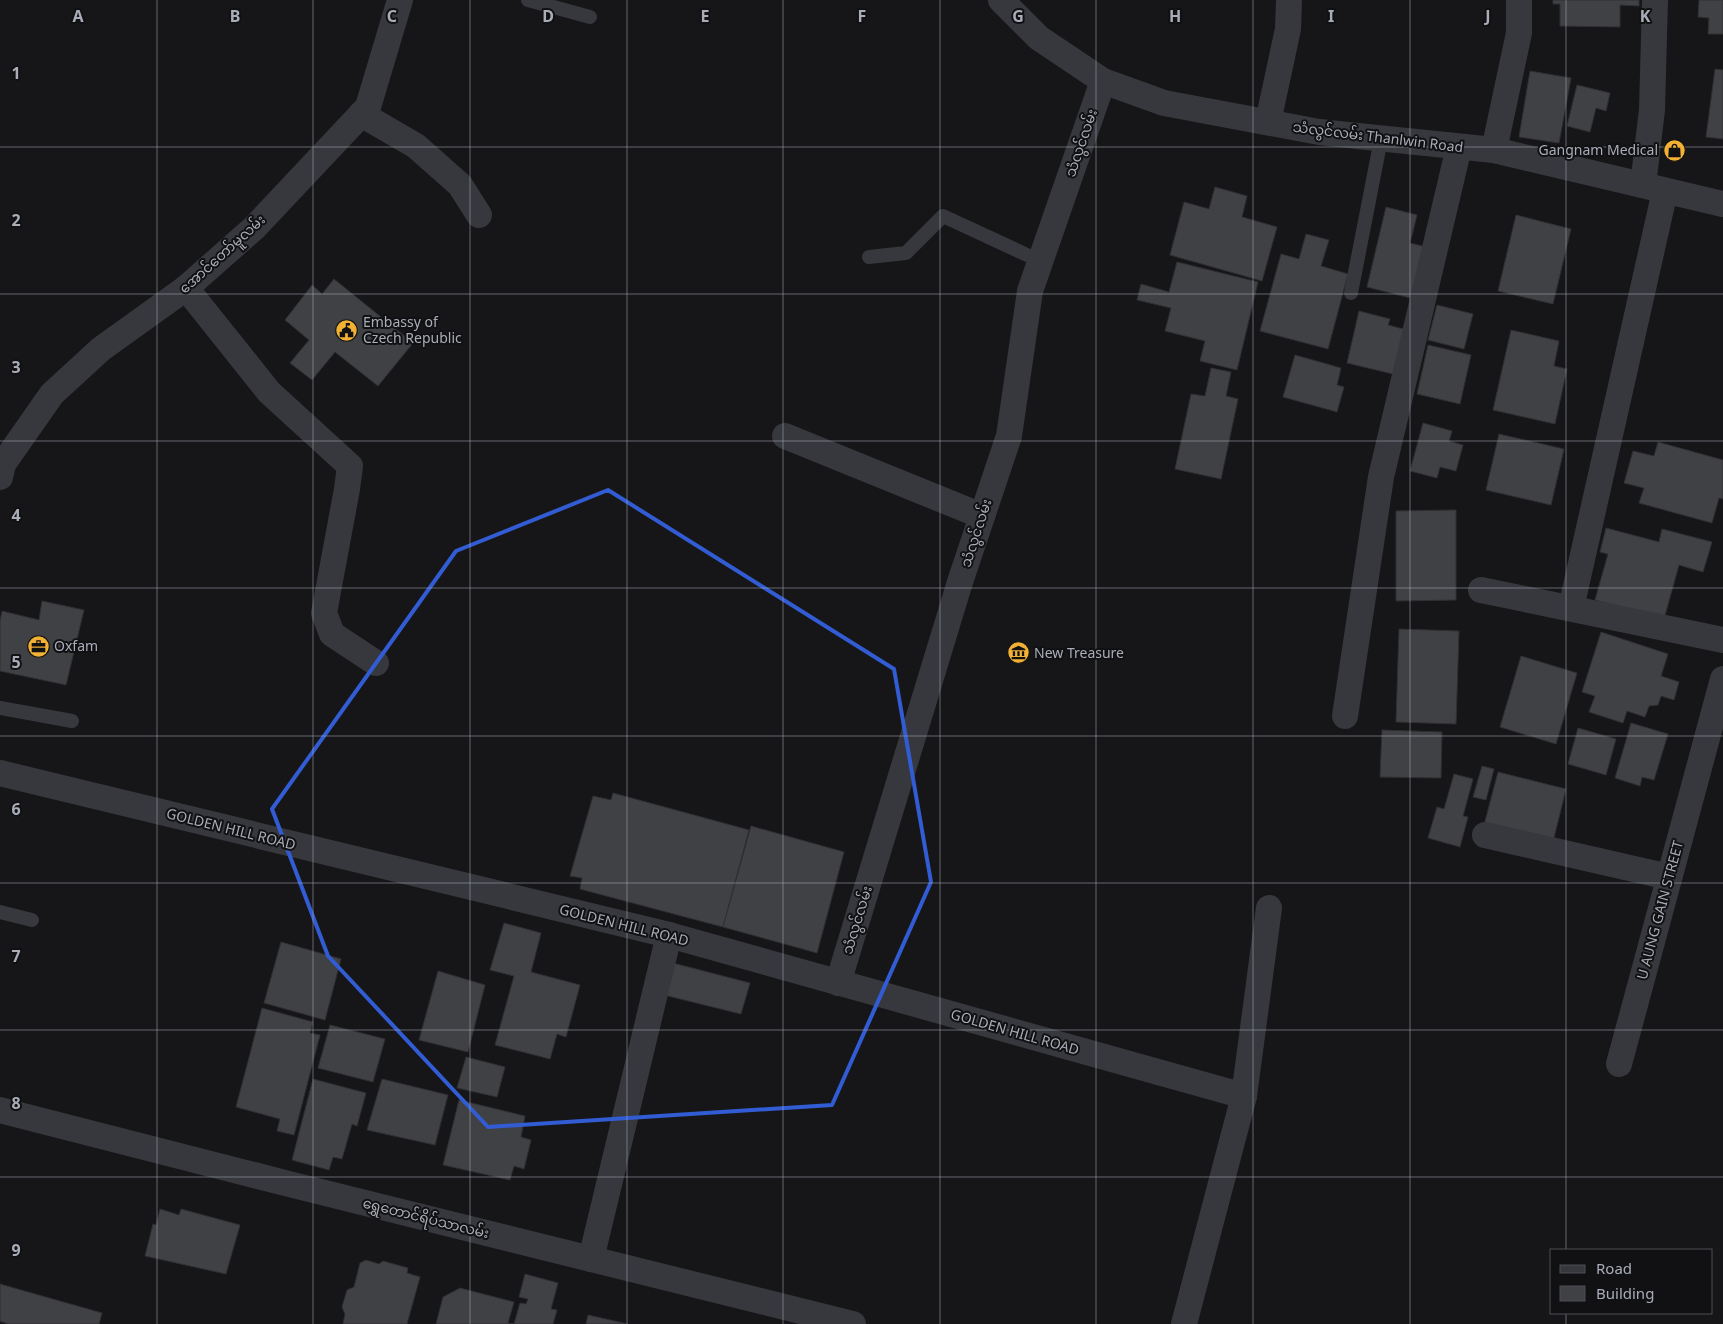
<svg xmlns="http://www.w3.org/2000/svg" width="1723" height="1324" viewBox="0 0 1723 1324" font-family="'Noto Sans','Noto Sans Myanmar',sans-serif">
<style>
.building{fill:#404145;stroke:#303034}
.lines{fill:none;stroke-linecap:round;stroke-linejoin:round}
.lane{stroke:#37383d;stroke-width:14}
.street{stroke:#37383d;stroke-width:26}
.marked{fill:none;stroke:#325cd3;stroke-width:4;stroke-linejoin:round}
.grid{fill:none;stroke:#a8adb8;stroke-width:1;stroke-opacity:0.55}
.labels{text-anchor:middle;stroke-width:4;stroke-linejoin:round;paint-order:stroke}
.street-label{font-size:14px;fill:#a8adb8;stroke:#111113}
.poi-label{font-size:14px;fill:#a8adb8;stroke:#111113;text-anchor:start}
.grid-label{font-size:16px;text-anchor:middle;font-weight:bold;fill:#a8adb8;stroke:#111113;stroke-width:4;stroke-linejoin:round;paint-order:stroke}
</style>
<rect width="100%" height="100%" fill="#161618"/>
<!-- building -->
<g class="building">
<polygon points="1553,0 1639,0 1639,6 1620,5 1620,27 1560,26 1560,4 1553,4"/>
<polygon points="1699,0 1723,0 1723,34 1708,34 1709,18 1698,17"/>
<polygon points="1715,69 1723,70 1723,139 1706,137"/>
<polygon points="1530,71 1571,78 1559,143 1519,137"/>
<polygon points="1577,85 1610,93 1606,111 1596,108 1590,132 1567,126"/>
<polygon points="1215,187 1247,196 1242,217 1277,227 1262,281 1170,255 1184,202 1209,209"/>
<polygon points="1386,207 1417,215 1410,243 1430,248 1418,300 1367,287"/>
<polygon points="1516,215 1571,229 1553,304 1498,291"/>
<polygon points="1306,234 1329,240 1321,266 1348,274 1328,349 1260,331 1281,254 1299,259"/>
<polygon points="1177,262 1258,282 1237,370 1200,361 1205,341 1165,331 1171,308 1137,300 1141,284 1169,292"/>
<polygon points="334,279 413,343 378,386 335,352 312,380 290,363 309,340 285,320 312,285 322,294"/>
<polygon points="1437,305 1473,314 1464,349 1428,340"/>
<polygon points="1359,311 1390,319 1388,325 1407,330 1397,375 1347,363"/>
<polygon points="1511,330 1559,341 1554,366 1567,369 1555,424 1493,410"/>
<polygon points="1428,345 1471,355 1460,404 1417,394"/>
<polygon points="1295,355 1341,368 1337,385 1344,387 1337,412 1283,397"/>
<polygon points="1211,368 1231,372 1226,396 1238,399 1221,479 1175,469 1191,394 1205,396"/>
<polygon points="1423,423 1452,431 1449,441 1463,445 1456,471 1440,467 1437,478 1410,471"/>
<polygon points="1499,434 1564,449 1551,505 1486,490"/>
<polygon points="1658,442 1723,460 1723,499 1719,498 1712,523 1639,503 1644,488 1624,483 1633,451 1654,456"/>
<polygon points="1456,510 1456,600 1396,601 1396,511"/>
<polygon points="1606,528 1659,542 1662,529 1712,542 1703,572 1679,565 1664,619 1595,600 1608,554 1600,552"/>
<polygon points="42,601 84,610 66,685 0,671 0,621 2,611 39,620"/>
<polygon points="1399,629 1459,631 1456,724 1396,722"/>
<polygon points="1601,632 1668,654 1661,676 1679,682 1674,700 1661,696 1658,705 1649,706 1645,717 1627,711 1623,723 1589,712 1595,696 1582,692"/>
<polygon points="1521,656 1577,673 1556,744 1500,727"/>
<polygon points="1631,723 1668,734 1654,780 1642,777 1640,786 1615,778"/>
<polygon points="1578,728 1616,739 1606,775 1568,764"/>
<polygon points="1382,730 1442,732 1441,778 1380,777"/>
<polygon points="1482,766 1494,769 1486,800 1473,797"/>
<polygon points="1498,772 1566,789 1552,846 1483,829"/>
<polygon points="1454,774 1473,779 1463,816 1468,817 1460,847 1428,838 1437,807 1444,809"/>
<polygon points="613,793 749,830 723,927 580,889 582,878 570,876 593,796 611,800"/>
<polygon points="751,826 844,852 817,953 723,927"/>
<polygon points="504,923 541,933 531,972 580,985 566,1037 557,1034 550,1059 495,1045 514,976 490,970"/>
<polygon points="281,942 341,959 325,1020 264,1003"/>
<polygon points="673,963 750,983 741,1014 664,995"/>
<polygon points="438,971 485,985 468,1052 419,1040"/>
<polygon points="262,1008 313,1022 310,1033 320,1035 294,1135 277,1131 280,1119 236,1107"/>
<polygon points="330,1025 385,1039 373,1082 318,1068"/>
<polygon points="466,1057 505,1067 497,1097 457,1088"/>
<polygon points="313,1079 366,1093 357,1126 352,1124 342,1159 333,1157 329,1170 292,1160"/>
<polygon points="382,1079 448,1095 435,1145 367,1130"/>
<polygon points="459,1100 525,1116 521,1137 531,1140 524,1169 514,1166 510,1180 443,1165"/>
<polygon points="160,1209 179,1215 181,1209 240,1225 226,1274 145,1256 153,1224 156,1225"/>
<polygon points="366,1260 379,1264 383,1261 408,1268 407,1273 420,1277 407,1324 343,1324 345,1314 342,1307 347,1290 354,1287 360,1263"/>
<polygon points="525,1274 558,1283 551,1309 557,1310 553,1324 436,1324 443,1297 460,1288 514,1302 508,1323 514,1324 520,1303 526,1304 528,1299 519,1297"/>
<polygon points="0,1284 102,1313 99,1324 8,1324 0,1321"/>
<polygon points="588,1315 628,1324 586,1324"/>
</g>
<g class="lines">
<!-- lane -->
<g class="lane">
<polyline points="528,0 590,17"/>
<polyline points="869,257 906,253 943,216 1040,261"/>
<polyline points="1351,293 1381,139"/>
<polyline points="0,708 72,721"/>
<polyline points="0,912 32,920"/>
</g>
<!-- street -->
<g class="street">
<polyline points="1001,0 1039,38 1103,81 1164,103 1319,132 1494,150 1723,204"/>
<polyline points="361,114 416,146 460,185 479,215"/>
<polyline points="1268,122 1288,29 1289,0"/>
<polyline points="1494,150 1519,33 1519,0"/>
<polyline points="1643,185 1652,110 1655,0"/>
<polyline points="186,288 269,392 350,466 347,489 324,613 332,634 376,663"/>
<polyline points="785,436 982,516"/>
<polyline points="0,477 3,464 52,394 101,349 186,288 254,228 368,107 400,0"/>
<polyline points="1481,590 1723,640"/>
<polyline points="1571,608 1665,191"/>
<polyline points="1345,716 1381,477 1459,147"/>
<polyline points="0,773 669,935 1244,1096"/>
<polyline points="1485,835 1669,877"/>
<polyline points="838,983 960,582 1009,436 1030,291 1103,81"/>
<polyline points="1619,1064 1723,679"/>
<polyline points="0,1110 289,1184 853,1324"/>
<polyline points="591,1259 669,935"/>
<polyline points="1184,1324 1244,1096 1269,908"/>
</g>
</g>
<!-- marked area -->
<path class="marked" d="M608,490L894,669L931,882L832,1105L488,1127L328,956L272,809L456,551Z"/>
<!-- grid -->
<path class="grid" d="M157,0V1324M313,0V1324M470,0V1324M627,0V1324M783,0V1324M940,0V1324M1096,0V1324M1253,0V1324M1410,0V1324M1566,0V1250M0,147H1723M0,294H1723M0,441H1723M0,588H1723M0,736H1723M0,883H1723M0,1030H1723M0,1177H1723M1566,1313V1324"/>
<!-- icons -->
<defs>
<symbol id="shop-disc" viewBox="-11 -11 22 22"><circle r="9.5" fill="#f2b134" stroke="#111113"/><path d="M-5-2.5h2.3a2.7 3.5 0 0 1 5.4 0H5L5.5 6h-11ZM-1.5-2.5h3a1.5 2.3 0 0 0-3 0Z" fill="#111"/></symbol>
<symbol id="civic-disc" viewBox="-11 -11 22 22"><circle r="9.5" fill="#f2b134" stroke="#111113"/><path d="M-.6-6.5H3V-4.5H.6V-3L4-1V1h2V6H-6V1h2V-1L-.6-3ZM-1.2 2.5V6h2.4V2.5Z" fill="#111"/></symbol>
<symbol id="office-disc" viewBox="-11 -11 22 22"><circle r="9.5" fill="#f2b134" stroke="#111113"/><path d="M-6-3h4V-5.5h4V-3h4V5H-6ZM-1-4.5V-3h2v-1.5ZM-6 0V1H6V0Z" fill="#111"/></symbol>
<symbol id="museum-disc" viewBox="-11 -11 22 22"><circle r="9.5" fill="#f2b134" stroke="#111113"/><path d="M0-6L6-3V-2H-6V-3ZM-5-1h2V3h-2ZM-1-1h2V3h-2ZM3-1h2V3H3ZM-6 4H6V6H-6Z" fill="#111"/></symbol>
</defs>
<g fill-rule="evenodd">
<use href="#shop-disc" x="1662" y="138" width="25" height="25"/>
<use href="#civic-disc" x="334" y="318" width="25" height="25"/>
<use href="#office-disc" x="26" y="634" width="25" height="25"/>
<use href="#museum-disc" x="1006" y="640" width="25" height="25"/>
</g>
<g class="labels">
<!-- street labels -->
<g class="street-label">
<text transform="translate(1378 137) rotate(7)" y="5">သံလွင်လမ်း Thanlwin Road</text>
<text transform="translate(1081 143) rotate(-71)" y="5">သံလွင်လမ်း</text>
<text transform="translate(222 254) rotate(-42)" y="5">အောင်တော်မူလမ်း</text>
<text transform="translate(976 533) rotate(-72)" y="5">သံလွင်လမ်း</text>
<text transform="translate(231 829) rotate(14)" y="5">GOLDEN HILL ROAD</text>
<text transform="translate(1660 910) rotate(-75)" y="5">U AUNG GAIN STREET</text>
<text transform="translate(857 920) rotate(-73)" y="5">သံလွင်လမ်း</text>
<text transform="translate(624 925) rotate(14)" y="5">GOLDEN HILL ROAD</text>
<text transform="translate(1015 1032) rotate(16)" y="5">GOLDEN HILL ROAD</text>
<text transform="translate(426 1218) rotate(14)" y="5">ရွှေတောင်ရိပ်သာလမ်း</text>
</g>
<!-- poi labels -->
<g class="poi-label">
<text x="1658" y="155" text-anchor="end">Gangnam Medical</text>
<text x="363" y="327">Embassy of<tspan x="363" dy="16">Czech Republic</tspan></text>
<text x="54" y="651">Oxfam</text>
<text x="1034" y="658">New Treasure</text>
</g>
</g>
<g class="grid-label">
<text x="78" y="22">A</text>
<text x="235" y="22">B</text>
<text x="392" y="22">C</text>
<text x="548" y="22">D</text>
<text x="705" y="22">E</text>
<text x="862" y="22">F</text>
<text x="1018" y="22">G</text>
<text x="1175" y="22">H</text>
<text x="1331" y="22">I</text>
<text x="1488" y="22">J</text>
<text x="1645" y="22">K</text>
<text x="16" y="79">1</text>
<text x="16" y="226">2</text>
<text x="16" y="373">3</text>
<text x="16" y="521">4</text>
<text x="16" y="668">5</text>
<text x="16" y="815">6</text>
<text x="16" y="962">7</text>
<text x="16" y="1109">8</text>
<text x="16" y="1256">9</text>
</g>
<!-- legend -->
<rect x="1550" y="1249" width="162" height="65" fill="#111113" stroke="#4d4f55"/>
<rect x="1560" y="1265" width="25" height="8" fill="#37383d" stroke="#4d4f55"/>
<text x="1596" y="1274" font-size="15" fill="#a8adb8">Road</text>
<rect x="1560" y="1286" width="25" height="15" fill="#404145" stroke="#4d4f55"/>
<text x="1596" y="1299" font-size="15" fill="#a8adb8">Building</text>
</svg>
